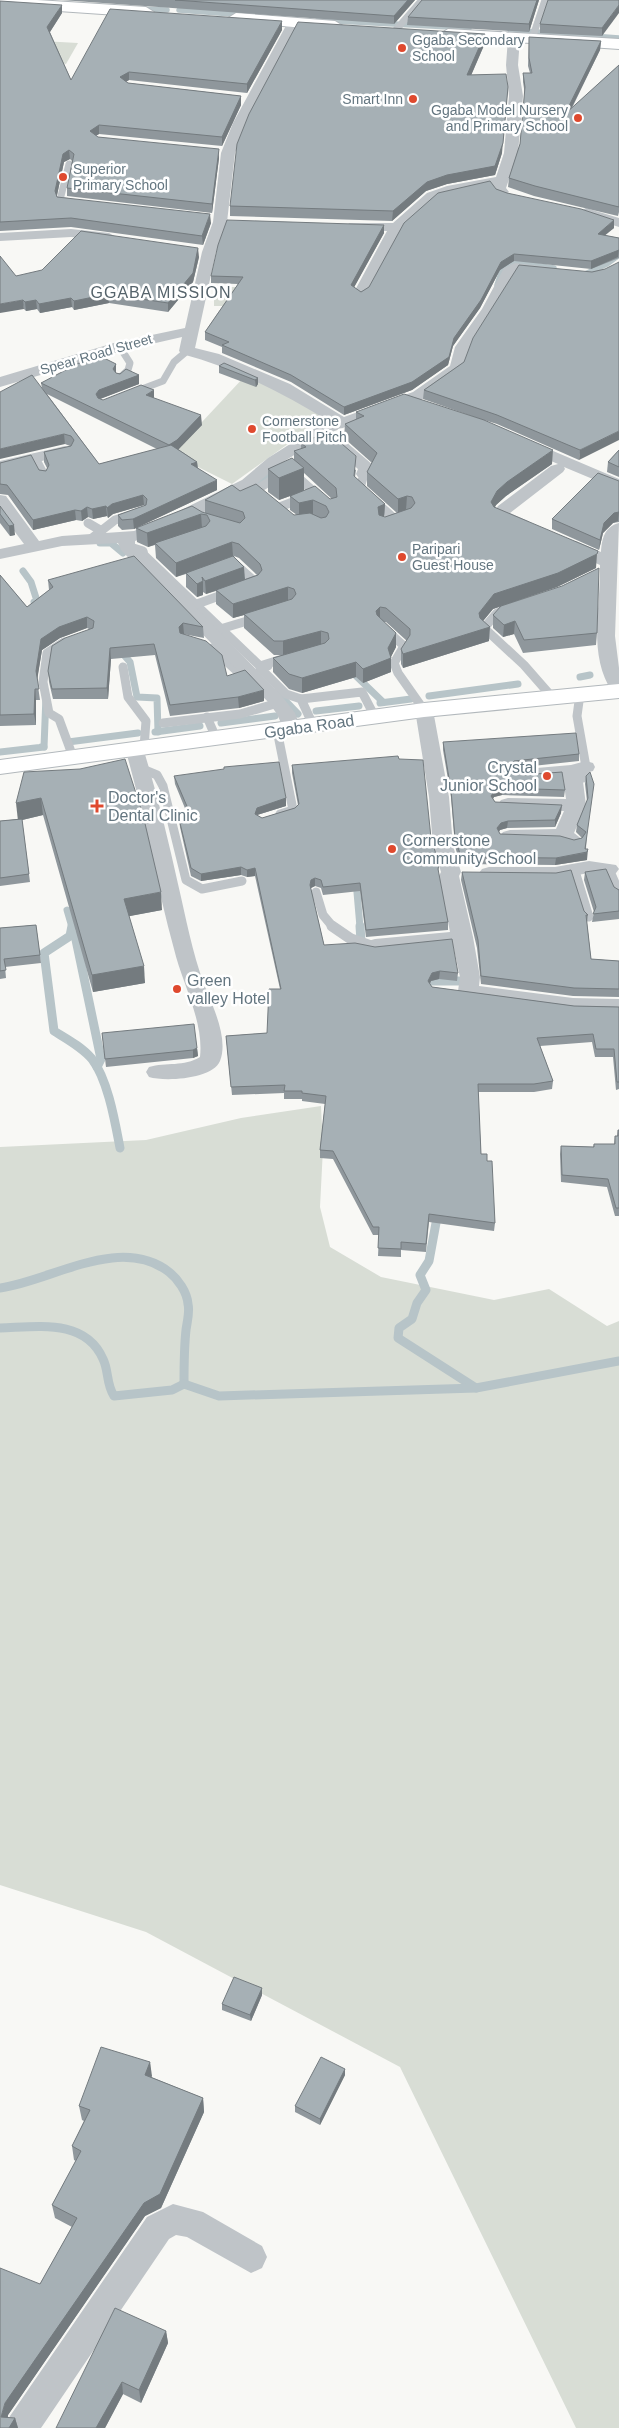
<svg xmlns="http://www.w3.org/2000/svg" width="619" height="2428" viewBox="0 0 619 2428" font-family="Arial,sans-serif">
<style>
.green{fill:#d8ddd5}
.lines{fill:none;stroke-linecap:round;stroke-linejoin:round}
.stream-far2{stroke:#b7c4c8;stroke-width:5.5}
.stream-far1{stroke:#b7c4c8;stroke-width:7}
.stream{stroke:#b7c4c8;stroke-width:9}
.secondary-casing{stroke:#b2b8bc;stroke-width:2}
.lane-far2{stroke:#bfc4c8;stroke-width:7}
.lane-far1{stroke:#bfc4c8;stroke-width:9}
.lane{stroke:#bfc4c8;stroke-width:11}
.street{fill:#bfc4c8;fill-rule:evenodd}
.secondary{fill:#fff;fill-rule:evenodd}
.wall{fill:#8f979c;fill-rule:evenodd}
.shaded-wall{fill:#747b7f}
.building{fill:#a6b0b5;stroke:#747b7f}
.poi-dot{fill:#df492e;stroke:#fff;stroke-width:2}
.labels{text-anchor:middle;stroke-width:5;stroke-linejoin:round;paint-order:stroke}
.far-poi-label{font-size:14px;fill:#647680;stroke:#fff;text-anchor:start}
.far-street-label{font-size:14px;fill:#647680;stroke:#fff}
.far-quarter-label{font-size:16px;letter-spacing:1px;fill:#55636b;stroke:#fff}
.street-label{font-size:16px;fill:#647680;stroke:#fff}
.poi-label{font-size:16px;fill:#647680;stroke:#fff;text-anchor:start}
</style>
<rect width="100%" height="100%" fill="#f8f8f5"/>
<!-- green -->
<g class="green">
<polygon points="24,40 78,43 66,64 12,61"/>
<polygon points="214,287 239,287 227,306 214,306"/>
<polygon points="245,376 294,397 322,416 320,421 232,484 172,454"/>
<polygon points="321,1106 323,1148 320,1207 330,1247 381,1277 494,1300 549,1289 607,1326 619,1321 619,2428 576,2428 400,2067 146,1932 0,1885 0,1147 146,1140 241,1118"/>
</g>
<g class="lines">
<!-- stream-far2 -->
<g class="stream-far2">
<polyline points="139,9 167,10"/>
<polyline points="179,10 245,15"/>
<polyline points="318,20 469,28"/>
<polyline points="510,30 619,38"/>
<polyline points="585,274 607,264 619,255"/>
<polyline points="497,285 503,267 513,262 554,268"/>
</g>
<!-- stream-far1 -->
<g class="stream-far1">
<polyline points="259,483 277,467"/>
<polyline points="100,543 111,543 123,553"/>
<polyline points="23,571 31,582 37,601 34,602 35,608"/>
<polyline points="123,654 130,662 137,697 157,698 158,732"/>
<polyline points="356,676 383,702"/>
<polyline points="580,677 590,675"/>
<polyline points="277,692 298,714"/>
<polyline points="429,696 518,684"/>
<polyline points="380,703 411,699"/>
<polyline points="316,711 359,706"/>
<polyline points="221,723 275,716"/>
<polyline points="155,732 200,726"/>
<polyline points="68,742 138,733"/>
<polyline points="44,747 46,696"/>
<polyline points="0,752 44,747 41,747"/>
<polyline points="356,881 360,927"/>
<polyline points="67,910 72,927"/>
</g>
<!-- stream -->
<g class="stream">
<path d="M72,926L70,936L44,953L54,1031C67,1039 82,1047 92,1059C108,1080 115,1122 120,1148"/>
<polyline points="360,926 361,941"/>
<polyline points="75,935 101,1059 97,1067"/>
<polyline points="425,983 425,981 466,981 465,975"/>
<polyline points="438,1212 429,1261 420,1275 426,1290 417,1303 412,1319 399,1328 398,1338 476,1388"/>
<path d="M0,1288C51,1281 120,1234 169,1272C178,1279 187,1292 188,1304C190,1312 187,1322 186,1330C184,1348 184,1366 184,1384"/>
<path d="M0,1328C37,1327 85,1318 103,1359C109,1371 106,1384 114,1396L172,1390L184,1384L219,1396L476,1388L619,1361"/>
</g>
<defs>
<g id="secondary">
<polygon points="0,0 37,0 146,7 154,12 146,17 0,7"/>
<polygon points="236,13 335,21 343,26 335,31 231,21 228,18"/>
<polygon points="448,29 619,39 619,49 443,37 440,34"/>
<polygon points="619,684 619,698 424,717 0,774 0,760 424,703"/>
</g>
</defs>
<!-- secondary casing -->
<use href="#secondary" class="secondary-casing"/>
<!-- lane-far2 -->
<g class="lane-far2">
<polyline points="395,31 422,0"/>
<polyline points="532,39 545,0"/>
<polyline points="69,164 60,200 70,202"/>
<polyline points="119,378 128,370 130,363 123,352 123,345"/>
<polyline points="134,392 163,381 174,362 187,351"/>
</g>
<!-- lane-far1 -->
<g class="lane-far1">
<polyline points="35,458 44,475"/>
<polyline points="292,472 321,498"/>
<polyline points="364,474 360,488 397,521"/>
<polyline points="256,490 280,475"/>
<polyline points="277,508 303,498"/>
<polyline points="88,523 100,530"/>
<polyline points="92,538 115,520 131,515"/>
<polyline points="127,546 143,551 144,555 260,666 279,660"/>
<polyline points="233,562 252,579"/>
<polyline points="197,604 230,592"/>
<polyline points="506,609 497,613 484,628 524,665 552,697"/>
<polyline points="217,630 257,618"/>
<polyline points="386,630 404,646 394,663 398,673 424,710"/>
<polyline points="64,642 47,653 43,682 49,713 59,719 73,757"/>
<polyline points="212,648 239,673 250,672"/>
<polyline points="268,666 260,668 286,694 301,699 313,725"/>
<polyline points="123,667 128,697 146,721 144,747"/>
<polyline points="580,694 577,716 586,767 583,778"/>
<polyline points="301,699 362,692 375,717"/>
<polyline points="207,717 216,738"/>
<polyline points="163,723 240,714 278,703"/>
<polyline points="277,730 293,810 280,814"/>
<polyline points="140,768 157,775 163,786 186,880 202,889 242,881"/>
<polyline points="609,869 619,892"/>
<polyline points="575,871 589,917"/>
<polyline points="316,892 323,915 333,927"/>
</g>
<!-- lane -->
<polyline class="lane" points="332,926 351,939 371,946"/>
<!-- street -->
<g class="street">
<path d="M294,18L300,22L247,123L235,153L227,222L216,252L195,348L219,354L290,384L344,417L413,392L450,366L455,347L482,309L504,268L515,263L549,267L556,271L549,275L518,272L515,274L496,309L471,347L462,371L425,398L329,433L280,464L254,486L185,522L135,541V545L281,695L295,713L301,728L299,732H285L277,714L269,703L121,550L118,543L62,546L0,559V549L24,544L0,512V495L6,496L39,541L62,536L134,531L173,514L242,480L268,458L317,427L330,422C283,393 235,368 182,354L179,351L182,337L125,350L0,387V377L114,343L185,328L202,252L213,222L221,153L233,123L288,22Z"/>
<polygon points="514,34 520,38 518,65 523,96 518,153 506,188 509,192 502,196 491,190 493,186 451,194 437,199 402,229 365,297 355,297 353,294 387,231 354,230 349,229 347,226 349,223 393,223 427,193 447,186 496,177 504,153 509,96 506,65 508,38"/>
<polygon points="586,208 619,218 619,227 581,215 579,212"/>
<polygon points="71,229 109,233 116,237 109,241 71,237 0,241 0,233"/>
<polygon points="333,434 339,436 373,465 375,468 370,477 358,477 356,474 358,469 327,442 325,439 327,436"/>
<path d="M525,439L619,479V490L564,467L565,469L563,472L510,513L528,521L530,525L528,529C518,531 498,524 492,515L498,506L551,466L558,464L519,447L517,444L519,441Z"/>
<polygon points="65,446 71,448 73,451 71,454 0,471 0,461"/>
<path d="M619,523L615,636L619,668V694L613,693C587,655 601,607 600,565L564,549L562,545L564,541H576L601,552C602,539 604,527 619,523Z"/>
<polygon points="424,705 430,706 433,710 449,797 453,846 461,872 459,876 473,937 480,977 479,986 573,998 619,999 619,1013 573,1012 461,996 458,991 460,977 453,945 375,953 368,951 365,946 368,941 375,939 450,932 439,876 441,872 433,846 429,797 415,710 418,706"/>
<path d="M134,742L141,744L143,748C157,793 168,839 178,884C186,918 192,952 204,984C212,1005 229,1038 220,1061C213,1079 165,1082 149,1077L146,1072L149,1067C166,1062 184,1067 200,1057C204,1021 182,983 174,949C156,883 144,814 125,748L127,744Z"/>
<polygon points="586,761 593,763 595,767 593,771 582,774 586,805 574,833 583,840 580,844 573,846 560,841 503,840 500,836 503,832 510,830 556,829 564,811 501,808 498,804 501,800 508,798 566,799 563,777 521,780 514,778 512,774 514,770 571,765"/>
<polygon points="589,861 616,865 619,869 616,873 609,875 589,873 555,879 489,879 482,877 479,873 482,869 489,867 555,867"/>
<polygon points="173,2204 203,2212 262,2246 267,2257 262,2268 251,2273 187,2237 176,2235 169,2239 41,2428 6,2428 10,2416 147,2217"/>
</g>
<!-- secondary -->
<use href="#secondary" class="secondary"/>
</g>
<!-- wall -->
<g class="wall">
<polygon points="61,0 415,0 394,24"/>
<polygon points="539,0 529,32 407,25 408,17"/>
<polygon points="619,0 602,36 540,33 540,24"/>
<polygon points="0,1 62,13 50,32 71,80 282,30 247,93 129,80 126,82 128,83 241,96 241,105 222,146 99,134 96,136 98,137 219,158 212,213 67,196 67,188 72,161 70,159 64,162 57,195 57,197 211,223 203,245 71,227 0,231"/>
<polygon points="485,34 485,43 471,75 502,153 495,175 447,184 426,191 392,221 230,216 230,206"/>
<polygon points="529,37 601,41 600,50 572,108 619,65 619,212 618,216 534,196 508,187 509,178 520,144 525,95 523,82 523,73 530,73 528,66"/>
<polygon points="496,189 507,193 614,228 604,235 619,238 619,258 591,269 514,261 500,270 480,308 453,346 448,365 412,390 344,415 291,382 222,353 222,347 205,340 205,332 238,284 211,283 211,276 384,225 384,233 354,287 361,292 369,287"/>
<polygon points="199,257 193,282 168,312 109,303 74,310 72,307 40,313 37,309 26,311 24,309 16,276"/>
<path d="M605,269L579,460L497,424L484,420L552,464L506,496L496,505L495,507L596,568L557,587L493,609L483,621L489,641L403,668L401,664V649L407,641L386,622H384L396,633V647L391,656V672L363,683L356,677L302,693L289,689L273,672V658L281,655H274L244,628V615L233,618L216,604V591L206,594L203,592V595L197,597L186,587V574L176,577L156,558L155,545L148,547L137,542L136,528L202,512L205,513V500L240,491L294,515H297L290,510V496L279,500L268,492V469L294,460V451L301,449V443L356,470L355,477L385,504L384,517H385L397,513L367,486V472L372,463L344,438L345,424L356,420V412L483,420L423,399L424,390L464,362L592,272ZM304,473L332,499H330L304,490ZM234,556L239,558L257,575L245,579Z"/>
<path d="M116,364V373L139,375V384L100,399L103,400L154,398L202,425L178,449L197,462L198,468L217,490L134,529L122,530L118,526V515L144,506V505L113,514L108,518L107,516L93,519L88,517L82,521L76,520L33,530L8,495L0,494V463L46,471L47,468L44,462V452L70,446L65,444L42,388L41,383L82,365ZM47,394L157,449L99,464Z"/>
<polygon points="219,366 258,378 258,384 256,387 219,373"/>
<polygon points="619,450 619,477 607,472 608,462"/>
<polygon points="619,481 619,522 613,523 603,533 599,550 552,529 552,519"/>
<polygon points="0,506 15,535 10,536 0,523"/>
<polygon points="0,575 27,607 49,590 48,580 203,627 204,638 183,634 227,676 264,701 239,708 170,716 155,655 111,659 108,699 53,699 49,682 48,671 89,629 87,628 60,638 42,650 37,679 40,700 36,700 36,725 0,726"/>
<polygon points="493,615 597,633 596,645 523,653 514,634 503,637 493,628"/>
<polygon points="443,742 579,754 579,761 514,768 513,770 514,772 565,790 564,797 502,795 494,797 493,799 495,802 561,813 555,827 507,828 500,830 499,832 500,834 574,840 582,838 576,832 577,825 587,801 585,784 586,776 590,772 586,849 587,860 555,865 460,864 455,846 451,797 443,750"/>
<polygon points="292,765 431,838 439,864 438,873 448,922 448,930 366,937 360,891 323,895 321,888 315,886 311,888 311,889 324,945 458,973 457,981 439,979 431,981 430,984 432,987 574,1006 619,1007 619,1089 616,1090 613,1057 595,1057 592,1042 540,1046 553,1081 552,1089 534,1092 478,1092 481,1154 487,1161 495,1223 494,1231 429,1222 426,1252 401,1250 401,1257 378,1256 379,1235 373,1235 333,1159 320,1158 320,1150 325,1104 302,1101 302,1099 284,1099 284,1093 232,1095 226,1036 267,1033 280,989 255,876 247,877 241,875 201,881 191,876 180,827 179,819 189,818 175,784 174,776 286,798 286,806 257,815 262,818 295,808 298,805 292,773"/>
<polygon points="24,772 162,910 129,916 145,983 93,992 43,815 22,820 30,882 0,886 0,821 18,819"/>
<polygon points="462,872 584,911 588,915 587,923 591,959 619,961 619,997 573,996 481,984 477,948 461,880"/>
<polygon points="585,872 619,890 619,919 592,922 594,912 584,880"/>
<polygon points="36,925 41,963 5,967 6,978 0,979 0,928"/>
<polygon points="102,1033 197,1048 198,1056 193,1058 106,1067"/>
<polygon points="618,1130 619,1130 619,1216 615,1216 607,1187 561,1182 560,1154 561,1146 593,1147 594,1144 614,1144 615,1136 617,1136"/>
<polygon points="262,1988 262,1995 251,2021 222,2010 222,2004"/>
<polygon points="150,2062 151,2077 203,2098 204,2112 161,2208 145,2216 8,2415 8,2418 15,2418 18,2428 0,2428 40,2284 72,2227 55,2218 52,2205 76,2161 74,2160 72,2146 84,2121 82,2120 79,2106"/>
<polygon points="345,2069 345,2075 320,2125 295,2112 295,2106"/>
<polygon points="166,2331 168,2343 141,2403 123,2394 105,2428 56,2428"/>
</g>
<!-- shaded-wall -->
<g class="shaded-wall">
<polygon points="408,0 415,0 394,24 394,16"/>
<polygon points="537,0 539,0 529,32 529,24"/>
<polygon points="62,5 62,13 48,35 47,27"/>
<polygon points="619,5 619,13 602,36 602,28"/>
<polygon points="282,21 282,30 247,93 247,84"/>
<polygon points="485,34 485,43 467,85 467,75"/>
<polygon points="601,41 600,50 564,123 565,114"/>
<polygon points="129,72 129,80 120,85 120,77"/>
<polygon points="508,87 502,153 495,175 447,184 426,191 392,221 393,211"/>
<polygon points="241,96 241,105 222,146 222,137"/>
<polygon points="99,125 99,134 90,139 90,131"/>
<polygon points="219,149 219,158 212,213 212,204"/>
<polygon points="69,150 70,159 64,162 56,200 55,191 63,154"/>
<polygon points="210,214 211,223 203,245 202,236"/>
<polygon points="614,220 614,228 597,242 598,234"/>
<polygon points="384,225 384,233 351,293 351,285"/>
<polygon points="198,248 199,257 193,282 168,312 168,303"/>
<polygon points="619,250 618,257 591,269 591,261"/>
<polygon points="514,254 514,261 500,270 480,308 453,346 448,365 412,390 344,415 344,407 501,262"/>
<polygon points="108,294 109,303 74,310 74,301"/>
<polygon points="71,298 72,307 40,313 39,304"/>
<polygon points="23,300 24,309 0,313 0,304"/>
<polygon points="36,300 37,309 26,311 25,302"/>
<polygon points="116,364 116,373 113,369"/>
<polygon points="139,375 139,384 100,399 97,404 96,394 99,390"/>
<polygon points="258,378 258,384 256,387 255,380"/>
<polygon points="154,390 154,399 146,395"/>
<polygon points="201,415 202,425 178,450 169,445"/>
<polygon points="619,431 619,440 579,460 580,450"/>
<polygon points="64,434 65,444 0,459 0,449"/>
<polygon points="553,450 552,464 506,496 496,505 490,516 491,502 497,491 507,482"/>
<polygon points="197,462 198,472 191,464"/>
<polygon points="304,468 304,491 279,500 279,478"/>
<polygon points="217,480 217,490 134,529 133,519"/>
<polygon points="143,495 144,505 113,514 108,518 107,508 112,504"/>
<polygon points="407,496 406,510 398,513 398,499"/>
<polygon points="313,500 313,514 299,517 299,503"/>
<polygon points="385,504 384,518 378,521 378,507"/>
<polygon points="106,506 107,516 93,519 92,509"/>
<polygon points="87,507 88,517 82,521 81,511"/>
<polygon points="75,510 76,520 33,530 33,520"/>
<polygon points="619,512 618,521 613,523 603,533 599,550 600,540 604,523 614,513"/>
<polygon points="201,514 202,528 148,547 147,533"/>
<polygon points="14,525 15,535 10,536 9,526"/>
<polygon points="232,542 233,556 176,577 176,563"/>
<polygon points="597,554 596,568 557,587 493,609 478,627 479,613 494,594"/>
<polygon points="244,567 245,580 206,594 205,581"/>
<polygon points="203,581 203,595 197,597 197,584"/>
<polygon points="288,587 288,601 244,614 244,615 233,618 233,604"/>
<polygon points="380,607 380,621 376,625 376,611"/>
<polygon points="87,617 87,628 60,638 42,650 37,681 36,671 41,639 59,627"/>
<polygon points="515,621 514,634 503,637 504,625"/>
<polygon points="183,623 184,634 179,638 179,627"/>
<polygon points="490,627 489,641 403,668 403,654"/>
<polygon points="321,631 321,645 283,655 283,641"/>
<polygon points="396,633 396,647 390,659 391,658 391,672 363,683 363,669 388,648"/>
<polygon points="110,648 111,659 108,699 107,688"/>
<polygon points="356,662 356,677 302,693 302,678"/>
<polygon points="35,689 36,700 36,725 34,714"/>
<polygon points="264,690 264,701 239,708 238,697"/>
<polygon points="514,761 514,768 510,773 511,766"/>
<polygon points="503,788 502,795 494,797 490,803 491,796 495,790"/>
<polygon points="41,798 43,815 18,821 16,803"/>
<polygon points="286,798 286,806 257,815 255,814 257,808"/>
<polygon points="562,805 561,813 555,827 555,820"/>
<polygon points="508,821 507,828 500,830 496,835 497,828 501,823"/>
<polygon points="588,849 587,860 555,865 556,858 585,853"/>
<polygon points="241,867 241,875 201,881 201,874"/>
<polygon points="255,868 255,876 247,877 247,870"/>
<polygon points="315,878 315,886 311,888 310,893 310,885 311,880"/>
<polygon points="161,892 162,910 125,917 124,899"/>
<polygon points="144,966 145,983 93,992 92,975"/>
<polygon points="440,971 439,979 431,981 427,989 428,981 432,973"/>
<polygon points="197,1048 198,1056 193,1058 193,1050"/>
<polygon points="262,1988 262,1995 251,2021 250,2015"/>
<polygon points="150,2062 152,2076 147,2089 145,2075"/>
<polygon points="345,2069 345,2075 320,2125 320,2119"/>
<polygon points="203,2098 204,2112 161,2208 145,2216 8,2415 5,2428 1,2417 5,2403"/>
<polygon points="166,2331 168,2343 141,2403 139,2390"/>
<polygon points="122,2382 123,2394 105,2428 96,2428"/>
<polygon points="15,2418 18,2428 9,2428"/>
</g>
<!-- building -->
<g class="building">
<polygon points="175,0 408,0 394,16"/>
<polygon points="422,0 537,0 529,24 408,17"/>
<polygon points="548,0 619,0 619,5 602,28 540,24"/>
<polygon points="0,1 62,5 47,27 71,80 110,9 282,21 247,84 129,72 120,77 128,83 241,96 222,137 99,125 90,131 98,137 219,149 212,204 67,188 74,154 69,150 63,154 55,191 57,197 210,214 202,236 71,218 0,222"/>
<polygon points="298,22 485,34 467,75 506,74 508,87 503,143 495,166 447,175 427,182 393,211 230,206 237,144 249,114"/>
<polygon points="529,37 601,41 565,114 619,65 619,207 535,186 509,178 520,144 525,87 523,73 532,73 529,58"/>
<polygon points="490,181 496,189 507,193 581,209 614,220 598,234 619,238 619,250 591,261 514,254 501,262 481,300 454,338 449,357 412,382 344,407 291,375 222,345 229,342 205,332 243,277 211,276 218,245 227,220 384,225 351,285 361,292 369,287 404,223 438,193"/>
<polygon points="81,231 198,248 193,273 168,303 108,294 74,301 71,298 39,304 36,300 25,302 23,300 0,304 0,256 16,276 42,270"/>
<polygon points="619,262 619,431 580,450 497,415 424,390 464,362 473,338 519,265 592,272 605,269"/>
<polygon points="106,359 116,364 113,369 116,373 120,374 126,369 139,375 99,390 96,394 98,398 103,400 141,385 154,390 146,395 201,415 177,440 169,445 41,383 79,363 82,365 91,360"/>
<polygon points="224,363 258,378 255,380 219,366"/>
<polygon points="32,375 99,464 171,445 197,462 191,464 217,480 133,519 122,520 118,515 146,505 147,499 143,495 112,504 107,508 106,506 92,509 87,507 81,511 75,510 33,520 7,485 0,484 0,463 31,455 39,470 46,471 49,465 44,452 71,446 74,440 71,436 64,434 0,449 0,392"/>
<polygon points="404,394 484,420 553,450 507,482 497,491 491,502 494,507 598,551 597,554 558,573 494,594 479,613 480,618 490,627 403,654 401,649 410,635 410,629 386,608 380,607 376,611 377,615 396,633 388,648 391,658 363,669 356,662 302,678 289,674 273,658 325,643 329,639 328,633 321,631 283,641 274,641 244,614 292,599 296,594 294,589 288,587 233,604 216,590 258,575 262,570 260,564 239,544 232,542 176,563 155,543 206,526 210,521 207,515 201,514 147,533 136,528 192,506 202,512 240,523 245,518 243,512 205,500 232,485 240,491 256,484 294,515 310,513 321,518 326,517 329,512 326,506 313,500 299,503 290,496 315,486 330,499 337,497 336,488 294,451 306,447 301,443 328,432 356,456 354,476 385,504 378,507 379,515 385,517 411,508 415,503 412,497 407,496 398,499 367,472 377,453 345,424 364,416 356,412"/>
<polygon points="619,450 619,467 608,462"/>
<polygon points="292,458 304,468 279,478 268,469"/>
<polygon points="598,473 619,481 619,512 614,513 604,523 600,540 552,519"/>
<polygon points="0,506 14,525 9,526 0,514"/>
<polygon points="134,556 203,627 183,623 179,627 180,633 206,641 222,655 227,676 245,670 264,690 238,697 170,705 154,644 110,648 107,688 52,689 48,671 52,646 65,638 93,628 94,621 87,617 59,627 41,639 36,671 39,689 35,689 34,714 0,715 0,575 27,607 53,587 48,580"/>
<polygon points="233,556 244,567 205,581 202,577 203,581 197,584 186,573"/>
<polygon points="599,568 597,633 524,640 515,621 504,625 493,615 501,606 562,586"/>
<polygon points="576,733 579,754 514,761 511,766 514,772 522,775 562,772 565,790 503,788 495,790 491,796 495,802 562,805 555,820 508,821 501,823 497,828 500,834 560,836 574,840 582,838 586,832 577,825 588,798 586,776 590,772 594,784 585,849 588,849 587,852 556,858 461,857 455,838 451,790 443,742"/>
<polygon points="398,756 399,759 423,760 431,838 439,864 438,869 448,922 366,930 360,883 323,887 321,880 315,878 311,880 310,885 324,945 355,943 375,947 452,939 458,973 440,971 432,973 428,981 432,987 574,1006 619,1007 619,1082 617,1082 614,1049 596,1049 593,1034 537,1038 553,1081 534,1084 478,1084 481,1154 487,1154 487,1161 492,1161 495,1223 429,1214 426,1244 401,1242 401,1249 378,1248 379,1227 373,1227 333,1151 320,1150 326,1096 302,1093 302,1091 284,1091 285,1085 231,1087 226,1036 267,1033 269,989 281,989 255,868 247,870 241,867 201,874 191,868 179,819 192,818 174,776 224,769 224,767 279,762 286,798 257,808 255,814 262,818 295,808 299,804 292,765"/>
<polygon points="125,759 143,815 161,892 124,899 144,966 92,975 41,798 16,803 24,772 80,769"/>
<polygon points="22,819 29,874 0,878 0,821"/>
<polygon points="606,869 614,887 619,890 619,911 593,914 596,907 585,872"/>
<polygon points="571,870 584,911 588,915 586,915 591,959 619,961 619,989 574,988 481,976 478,940 462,872 556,873"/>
<polygon points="36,925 40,955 4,959 6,970 0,971 0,928"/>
<polygon points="194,1024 197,1048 193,1050 105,1059 102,1033"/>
<polygon points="618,1130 619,1130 619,1208 616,1208 608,1179 562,1175 561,1146 594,1147 594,1144 615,1144 615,1136 618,1136"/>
<polygon points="234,1977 262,1988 250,2015 222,2004"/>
<polygon points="101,2047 150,2062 145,2075 203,2098 160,2194 144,2203 5,2403 1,2417 15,2418 9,2428 0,2428 0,2268 40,2284 77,2218 52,2205 81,2151 72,2146 90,2110 79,2106"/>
<polygon points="321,2057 345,2069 320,2119 295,2106"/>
<polygon points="115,2308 166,2331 139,2390 122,2382 96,2428 56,2428"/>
</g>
<!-- markers -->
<g class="poi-dot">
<circle cx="402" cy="48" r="5"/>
<circle cx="413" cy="99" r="5"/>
<circle cx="578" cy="118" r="5"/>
<circle cx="63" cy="177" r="5"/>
<circle cx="252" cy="429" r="5"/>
<circle cx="402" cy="557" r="5"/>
<circle cx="547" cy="776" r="5"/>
<path d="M94.5 798.5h5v5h5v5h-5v5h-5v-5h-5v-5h5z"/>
<circle cx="392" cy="849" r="5"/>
<circle cx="177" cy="989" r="5"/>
</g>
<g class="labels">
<!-- far-poi labels -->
<g class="far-poi-label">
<text x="412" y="45">Ggaba Secondary<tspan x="412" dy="16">School</tspan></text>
<text x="403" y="104" text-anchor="end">Smart Inn</text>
<text x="568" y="115" text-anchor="end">Ggaba Model Nursery<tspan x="568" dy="16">and Primary School</tspan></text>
<text x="73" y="174">Superior<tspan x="73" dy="16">Primary School</tspan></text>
<text x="262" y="426">Cornerstone<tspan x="262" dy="16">Football Pitch</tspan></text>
<text x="412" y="554">Paripari<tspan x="412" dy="16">Guest House</tspan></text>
</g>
<!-- far-street labels -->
<g class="far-street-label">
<text transform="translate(96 354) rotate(-16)" y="5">Spear Road Street</text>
</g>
<!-- far-quarter labels -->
<g class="far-quarter-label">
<text x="161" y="298">GGABA MISSION</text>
</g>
<!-- street labels -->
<g class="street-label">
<text transform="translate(309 726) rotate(-8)" y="6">Ggaba Road</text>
</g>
<!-- poi labels -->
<g class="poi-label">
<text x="537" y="773" text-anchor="end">Crystal<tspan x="537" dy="18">Junior School</tspan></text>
<text x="108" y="803">Doctor's<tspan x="108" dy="18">Dental Clinic</tspan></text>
<text x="402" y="846">Cornerstone<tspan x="402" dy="18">Community School</tspan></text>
<text x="187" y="986">Green<tspan x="187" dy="18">valley Hotel</tspan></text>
</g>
</g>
</svg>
